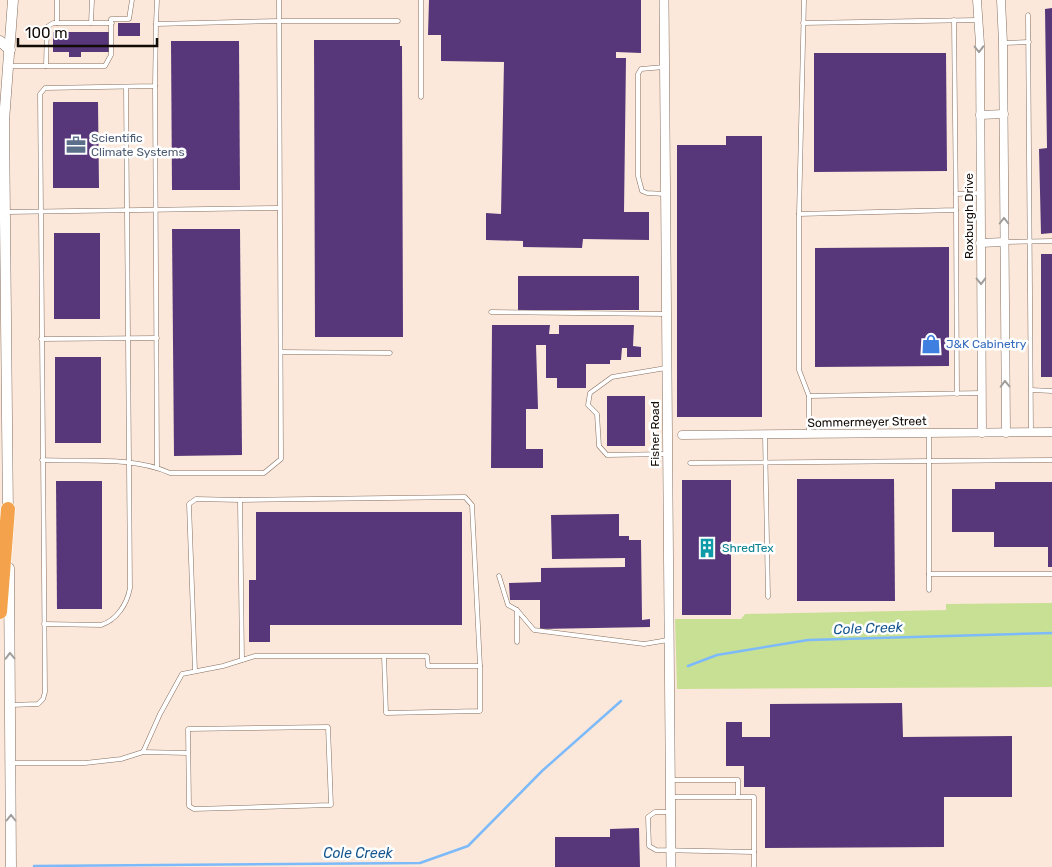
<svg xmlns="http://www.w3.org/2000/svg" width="1052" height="867" viewBox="0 0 1052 867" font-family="Rubik,sans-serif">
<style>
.green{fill:#c8e093}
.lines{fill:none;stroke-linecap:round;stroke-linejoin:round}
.stream{stroke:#7dbaf9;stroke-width:2.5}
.building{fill:#573779}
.service-casing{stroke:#856f60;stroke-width:5}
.minor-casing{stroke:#856f60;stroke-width:9}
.tertiary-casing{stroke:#856f60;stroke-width:10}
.secondary-casing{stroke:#856f60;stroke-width:11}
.motorway-casing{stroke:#fff;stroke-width:15}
.service{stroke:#fff;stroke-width:4}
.minor{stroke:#fff;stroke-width:8}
.tertiary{stroke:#fff;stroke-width:9}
.secondary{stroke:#fff;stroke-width:10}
.motorway{stroke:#f4a34c;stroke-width:14}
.oneway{stroke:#a09d9b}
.labels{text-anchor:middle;stroke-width:5;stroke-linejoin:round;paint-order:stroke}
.service-label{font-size:12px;fill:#4e5e75;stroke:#fff;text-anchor:start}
.street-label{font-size:12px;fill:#120a05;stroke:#fff}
.shop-label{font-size:12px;fill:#366cbe;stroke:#fff;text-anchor:start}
.culture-label{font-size:12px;fill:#0d838f;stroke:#fff;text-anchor:start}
.water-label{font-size:14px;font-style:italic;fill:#16568f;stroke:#fff}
</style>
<rect width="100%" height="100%" fill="#fce8da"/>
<!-- green -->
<polygon class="green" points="1052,603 1052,687 677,689 675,619 741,619 745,614 946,610 946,604"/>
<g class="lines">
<!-- stream -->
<g class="stream">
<polyline points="688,666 717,655 808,640 1052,633"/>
<polyline points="34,866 420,863 468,846 542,771 621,701"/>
</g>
</g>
<!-- building -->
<g class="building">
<polygon points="429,0 641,0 641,53 616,52 616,58 626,58 624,212 649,212 649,240 583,239 582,248 523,247 523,241 486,240 486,213 501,214 504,62 441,61 441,35 428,35"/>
<polygon points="1052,8 1052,233 1041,234 1039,149 1047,148 1045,9"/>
<rect x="118" y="23" width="22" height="13"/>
<polygon points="53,32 109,32 109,52 81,52 81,57 69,57 69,52 53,52"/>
<polygon points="314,40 400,40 400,46 402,46 403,337 315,337"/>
<polygon points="171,41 239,41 240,190 172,190"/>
<polygon points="814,53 946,53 947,171 814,172"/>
<polygon points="53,102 98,102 99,188 53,188"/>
<polygon points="726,136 762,136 762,417 677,417 677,145 726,145"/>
<polygon points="172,229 240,229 242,455 174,456"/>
<rect x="54" y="233" width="46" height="86"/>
<polygon points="949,247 949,366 815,367 815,248"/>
<rect x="1041" y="254" width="11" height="123"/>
<rect x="518" y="276" width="121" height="34"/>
<polygon points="492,325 550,325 549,334 559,334 559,325 634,325 633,346 641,347 641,357 627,357 627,348 622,348 621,360 610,360 610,364 586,364 586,388 557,388 557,378 546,378 546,345 536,345 538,409 526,409 526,449 543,449 543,468 491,468"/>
<rect x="55" y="357" width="46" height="86"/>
<rect x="607" y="396" width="38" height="50"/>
<polygon points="797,479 894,479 895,601 797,601"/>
<rect x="682" y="480" width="49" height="135"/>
<polygon points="56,481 102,481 102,609 57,609"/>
<polygon points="995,482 1052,482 1052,567 1048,567 1048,547 994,547 994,532 952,532 952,489 995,489"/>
<polygon points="256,512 462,512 462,625 270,625 270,642 249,642 249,580 256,580"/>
<polygon points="619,514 619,536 629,536 629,540 641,540 642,620 650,619 650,627 540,629 540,600 510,600 509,583 541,582 541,568 625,567 625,558 552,559 551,515"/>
<polygon points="902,703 903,737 1012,736 1012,797 944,797 944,847 765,848 765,787 744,787 744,766 726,766 726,722 742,722 742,737 770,737 770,704"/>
<polygon points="639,828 640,867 555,867 555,837 610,837 610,829"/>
</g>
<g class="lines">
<defs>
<g id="service">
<polyline points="57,0 57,23"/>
<polyline points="421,0 421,97"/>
<polyline points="804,0 799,214 799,370 809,396 809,433"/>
<polyline points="1028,15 1031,432"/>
<polyline points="91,23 92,0"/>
<polyline points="803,23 978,20"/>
<polyline points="156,24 157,0"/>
<polyline points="1003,43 1029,42"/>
<polyline points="9,66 105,66 111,55 111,19 129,19 132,0"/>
<polyline points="46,66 47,27 53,23 112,23"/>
<polyline points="664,67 641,69 638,74 638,176 642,191 647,193 665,194"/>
<polyline points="155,86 157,467"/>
<polyline points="956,194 980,193"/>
<polyline points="956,210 957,394"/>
<polyline points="7,212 279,208"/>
<polyline points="799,214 956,210 954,20"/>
<polyline points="1004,242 1052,241"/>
<polyline points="491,312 666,314"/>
<polyline points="41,339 157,338"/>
<polyline points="281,352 390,353"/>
<polyline points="666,368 612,377 590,393 588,405 597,414 599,446 607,455 667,454"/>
<polyline points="1031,390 1052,391"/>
<polyline points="809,396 982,393"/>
<polyline points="929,433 929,590"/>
<polyline points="765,435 768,597"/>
<path d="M42,460C83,462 133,456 170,473H264L281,459L279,0"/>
<polyline points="690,463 1052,460"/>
<polyline points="929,574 1052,574"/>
<polyline points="499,576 508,605 517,610 517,642"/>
<polyline points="517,610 534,630 644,644 668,640"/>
<path d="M44,624L101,625C117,620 127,604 130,588L126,87"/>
<polyline points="242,660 240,500 465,497 472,505 480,666"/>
<polyline points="195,671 189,504 196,499 240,500"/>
<polyline points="11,705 38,704 43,699 45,692 40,94 45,88 155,86 156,24 279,21 398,21"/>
<polygon points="328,727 331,805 194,809 189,806 188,729"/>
<polyline points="143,752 160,714 182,674 223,666 255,656 427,656 428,666 480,666 480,711 386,713 384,656"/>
<polyline points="11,763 85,763 121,759 143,752 188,753"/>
<polyline points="670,780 738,780 738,797"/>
<polyline points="671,797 754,797 754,867"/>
<polyline points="671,812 655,812 648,817 649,846 656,850 754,852"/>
</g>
<g id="minor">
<polyline points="977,0 980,44 982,433"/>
<polyline points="1001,0 1003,43 1006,433"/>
<polyline points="980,115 1004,114"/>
<polyline points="980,243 1004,242"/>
<polyline points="682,435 1052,432"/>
</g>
<polyline id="tertiary" points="664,0 671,867"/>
<g id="secondary">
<polyline points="0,41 10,50"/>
<polyline points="8,516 4,121 13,0"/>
<polyline points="9,568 11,867"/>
</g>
<polyline id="motorway" points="0,612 8,509"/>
</defs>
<!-- service casing -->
<use href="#service" class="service-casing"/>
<!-- minor casing -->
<use href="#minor" class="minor-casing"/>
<!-- tertiary casing -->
<use href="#tertiary" class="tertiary-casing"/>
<!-- secondary casing -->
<use href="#secondary" class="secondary-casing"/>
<!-- motorway casing -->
<use href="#motorway" class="motorway-casing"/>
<!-- service -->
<use href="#service" class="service"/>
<!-- minor -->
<use href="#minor" class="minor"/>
<!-- tertiary -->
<use href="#tertiary" class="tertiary"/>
<!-- secondary -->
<use href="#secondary" class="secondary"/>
<!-- motorway -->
<use href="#motorway" class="motorway"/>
</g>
<!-- one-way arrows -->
<defs><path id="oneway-chevron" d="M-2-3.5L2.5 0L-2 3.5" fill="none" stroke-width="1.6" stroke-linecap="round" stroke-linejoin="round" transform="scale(1.25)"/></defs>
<g class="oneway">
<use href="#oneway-chevron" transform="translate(979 49) rotate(89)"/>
<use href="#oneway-chevron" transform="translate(1004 221) rotate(-90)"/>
<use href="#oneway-chevron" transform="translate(981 281) rotate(89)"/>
<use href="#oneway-chevron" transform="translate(1005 384) rotate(-91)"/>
<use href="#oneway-chevron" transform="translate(10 656) rotate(-91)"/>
<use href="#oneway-chevron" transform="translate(11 818) rotate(-90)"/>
</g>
<!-- icons -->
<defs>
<symbol id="office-bare" viewBox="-9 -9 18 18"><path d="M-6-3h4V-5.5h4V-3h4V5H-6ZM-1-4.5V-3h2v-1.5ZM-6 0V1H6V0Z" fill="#5c6f8a" stroke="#fff" stroke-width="2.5" paint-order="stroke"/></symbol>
<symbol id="shop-bare" viewBox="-9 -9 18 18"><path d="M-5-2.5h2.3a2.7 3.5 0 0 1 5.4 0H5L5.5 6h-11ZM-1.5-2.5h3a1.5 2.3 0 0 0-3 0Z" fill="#3f7fe0" stroke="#fff" stroke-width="2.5" paint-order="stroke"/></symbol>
<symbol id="building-bare" viewBox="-9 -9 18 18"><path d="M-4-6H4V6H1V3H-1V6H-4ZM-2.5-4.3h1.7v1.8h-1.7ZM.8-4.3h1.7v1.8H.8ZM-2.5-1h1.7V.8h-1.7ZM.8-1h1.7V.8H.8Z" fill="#0f9aa8" stroke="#fff" stroke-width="2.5" paint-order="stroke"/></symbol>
</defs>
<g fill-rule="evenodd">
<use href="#office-bare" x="62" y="131" width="28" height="28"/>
<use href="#shop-bare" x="917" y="330" width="28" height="28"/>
<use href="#building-bare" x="693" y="534" width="28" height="28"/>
</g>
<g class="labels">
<!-- service labels -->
<g class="service-label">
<text x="91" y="142">Scientific<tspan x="91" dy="14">Climate Systems</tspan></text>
</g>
<!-- street labels -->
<g class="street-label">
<text transform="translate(969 216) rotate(-90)" y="4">Roxburgh Drive</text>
<text transform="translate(867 422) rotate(-1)" y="4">Sommermeyer Street</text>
<text transform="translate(655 434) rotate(-90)" y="4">Fisher Road</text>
</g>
<!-- shop labels -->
<g class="shop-label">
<text x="946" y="348">J&amp;K Cabinetry</text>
</g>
<!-- culture labels -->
<g class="culture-label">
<text x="722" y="552">ShredTex</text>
</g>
<!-- water labels -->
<g class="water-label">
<text transform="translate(868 628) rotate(-2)" y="5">Cole Creek</text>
<text x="358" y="858">Cole Creek</text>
</g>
</g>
<!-- scale -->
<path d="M18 38v8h139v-8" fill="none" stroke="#120a05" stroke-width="2.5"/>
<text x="25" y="38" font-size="15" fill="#120a05" stroke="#ffffff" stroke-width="4" paint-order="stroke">100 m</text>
</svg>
